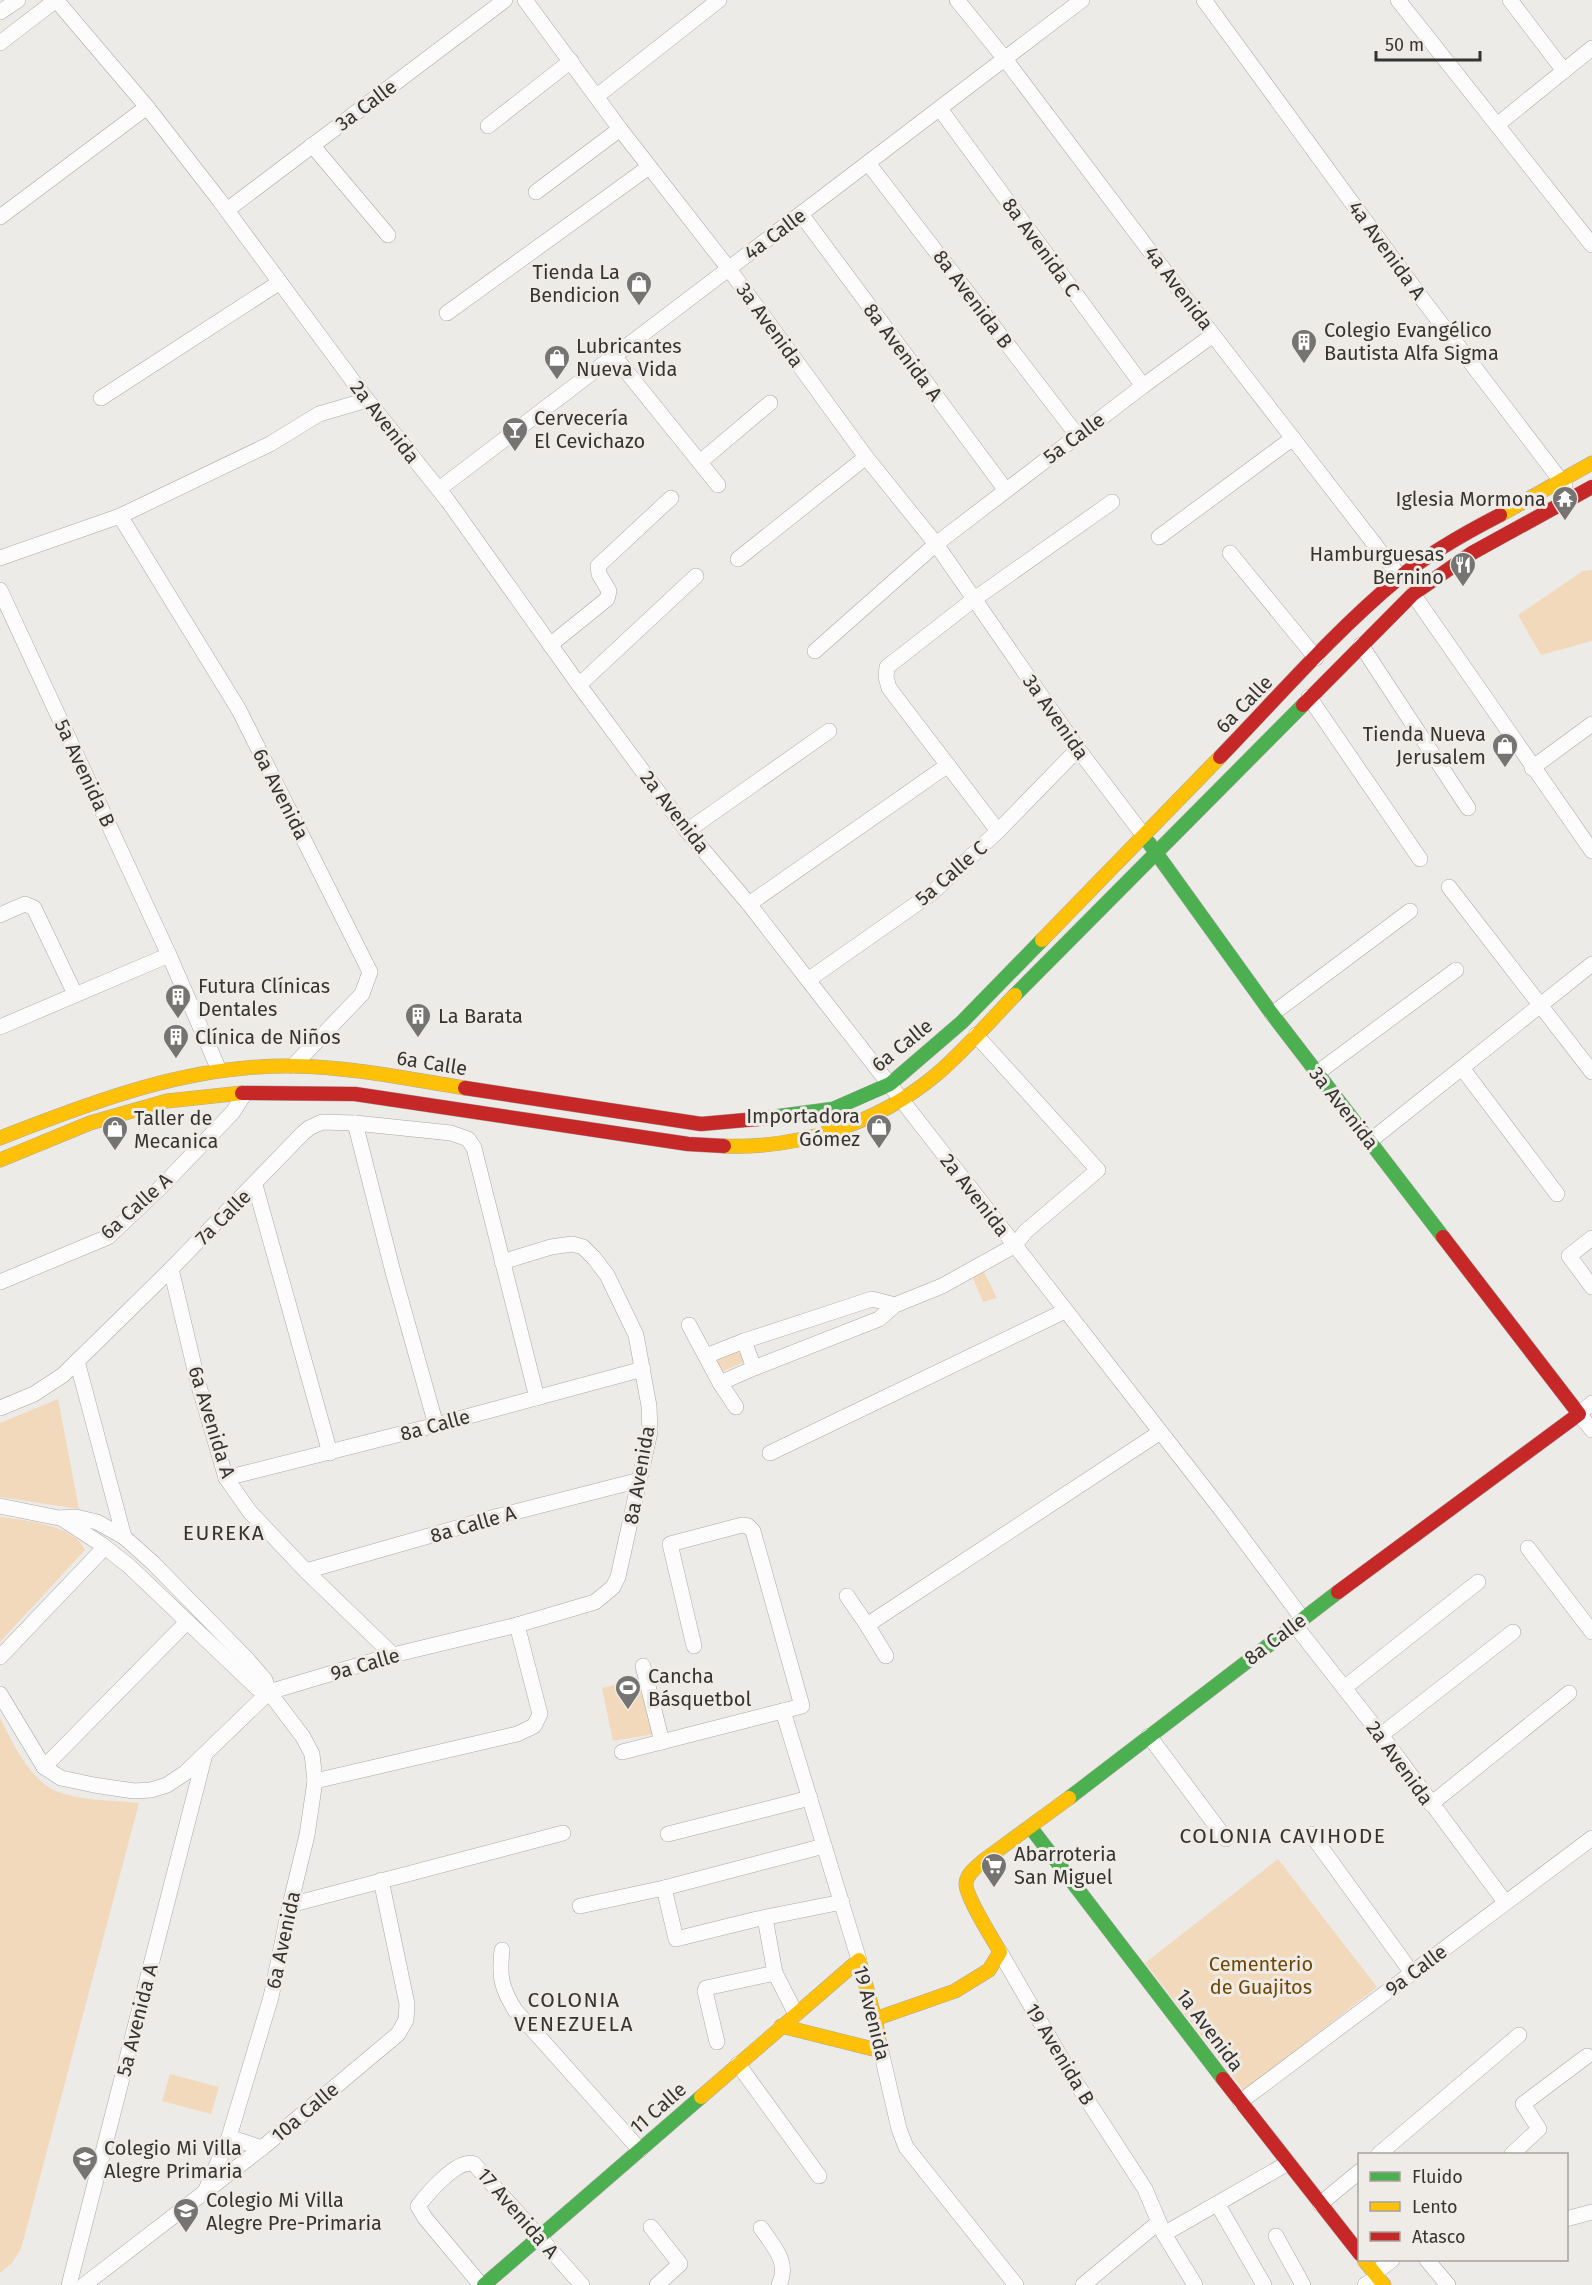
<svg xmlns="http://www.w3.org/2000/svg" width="1592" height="2285" viewBox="0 0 1592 2285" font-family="'Fira Sans',sans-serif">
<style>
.green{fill:#f3d9bb}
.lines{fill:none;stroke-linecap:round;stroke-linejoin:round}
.street-casing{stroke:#aaa8a6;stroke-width:16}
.fast-casing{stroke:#aaa8a6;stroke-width:15}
.slow-casing{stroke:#aaa8a6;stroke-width:15}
.jam-casing{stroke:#aaa8a6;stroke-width:15}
.street{stroke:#fcfcfc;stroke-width:15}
.fast{stroke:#4caf50;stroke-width:14}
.slow{stroke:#ffc107;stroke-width:14}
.jam{stroke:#c62828;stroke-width:14}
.labels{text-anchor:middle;stroke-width:6;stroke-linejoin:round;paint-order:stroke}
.street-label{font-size:20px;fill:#363432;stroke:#efebe6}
.poi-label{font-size:20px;fill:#363432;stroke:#efebe6;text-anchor:start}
.park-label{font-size:20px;fill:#714705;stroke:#efebe6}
.neighbourhood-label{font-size:21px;letter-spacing:1.5px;fill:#363432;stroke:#efebe6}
</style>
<rect width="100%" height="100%" fill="#edebe8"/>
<!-- green -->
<g class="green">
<polygon points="1592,570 1592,641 1541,655 1518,615 1583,571"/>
<polygon points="983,1270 997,1298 983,1302 972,1276"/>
<polygon points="738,1349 744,1362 719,1373 712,1360"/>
<polygon points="58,1399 79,1509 0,1497 0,1423"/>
<path d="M0,1517C24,1520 75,1525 85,1550L0,1642Z"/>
<polygon points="642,1678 655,1734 613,1741 602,1688"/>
<path d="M0,1718C13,1743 29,1779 56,1791C81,1801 112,1800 139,1803L21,2249L12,2263L0,2273Z"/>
<polygon points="1278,1859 1377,1987 1244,2091 1145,1963"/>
<polygon points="170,2074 219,2087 211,2114 162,2101"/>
</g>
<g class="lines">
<defs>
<g id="street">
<polyline points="56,0 147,107 217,197 367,400 448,501 579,685 687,831 749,904 808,980 1223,1512 1302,1618"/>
<polyline points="525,0 620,129 729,269 866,457 936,544 1078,749 1144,836"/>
<polyline points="957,0 1005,59 1213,335 1400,577"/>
<polyline points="1204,0 1423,300 1565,486"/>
<polyline points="1398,0 1592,245"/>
<polyline points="1510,0 1564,71"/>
<polyline points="0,12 18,0"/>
<polyline points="0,43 56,0"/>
<polyline points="597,96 719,0"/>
<polyline points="940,109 1143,386"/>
<polyline points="1497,125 1592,48"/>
<polyline points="488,126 571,61"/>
<polyline points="312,145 388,235"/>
<polyline points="868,163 1077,435"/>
<polyline points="536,192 620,129"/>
<polyline points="227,210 505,0"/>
<polyline points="801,214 1005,489"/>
<polyline points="0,217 147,107"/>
<polyline points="447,313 649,167"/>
<polyline points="614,356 718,485"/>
<polyline points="101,398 280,282"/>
<polyline points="700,462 770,403"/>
<polyline points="439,489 1082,0"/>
<polyline points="120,516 239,710 370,972 362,994 293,1066"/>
<polyline points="1159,537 1293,438"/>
<polyline points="1230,553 1316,658"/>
<polyline points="0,558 120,516 270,444 319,414 367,400"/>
<polyline points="738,559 866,457"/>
<polyline points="0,590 169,955 219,1070"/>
<polyline points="1413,594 1592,851"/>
<polyline points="550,645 607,599 609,591 599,574 598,566 671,498"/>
<polyline points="1361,645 1468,808"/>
<polyline points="815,651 936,544 1143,386 1213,335"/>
<polyline points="579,685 696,576"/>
<polyline points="1309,697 1420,859"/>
<polyline points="1532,768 1592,724"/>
<polyline points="687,831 829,731"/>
<polyline points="998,831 889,688 886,677 887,667 973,600 1112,502"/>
<polyline points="1449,887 1592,1072"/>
<polyline points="749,904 948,765"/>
<polyline points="0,915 25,904 34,908 75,994"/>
<polyline points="808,980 932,893 998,831 1078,749"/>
<polyline points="1272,1014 1410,911"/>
<polyline points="0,1027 169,955"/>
<polyline points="1462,1068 1557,1194"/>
<polyline points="1317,1073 1456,970"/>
<polyline points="355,1123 393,1272 436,1425"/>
<polyline points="1370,1141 1592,964"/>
<polyline points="255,1185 330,1453"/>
<polyline points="1592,1238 1569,1256 1592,1287"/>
<polyline points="171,1269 198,1383 226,1478 250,1512 306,1571 393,1655"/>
<polyline points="0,1282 108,1237 162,1186 233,1112 245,1093"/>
<polyline points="895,1305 879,1319 754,1368 744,1341 872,1299 895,1305 942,1286 1014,1246 1026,1231 1098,1170 976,1035"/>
<polyline points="689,1325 720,1383 736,1407"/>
<polyline points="706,1356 744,1341"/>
<polyline points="77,1361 124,1537"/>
<polyline points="720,1383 754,1368"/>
<polyline points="1592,1403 1579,1414 1592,1430"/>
<polyline points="0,1408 34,1394 63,1375 171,1269 303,1133 309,1128 322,1122 355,1123 451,1133 468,1139 474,1148 537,1398"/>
<polyline points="770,1453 1065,1311"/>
<polyline points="226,1478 436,1425 643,1369"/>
<polyline points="0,1506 59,1518 76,1517 97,1522 124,1537 153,1563 247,1659 265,1680 269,1692 303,1737 312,1754 315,1781 307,1835 290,1905 271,1997 229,2137 205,2192"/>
<polyline points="61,1518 101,1544 129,1566 257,1688 269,1692"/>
<polyline points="1528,1548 1592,1632"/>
<polyline points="306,1571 495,1517 640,1480"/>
<polyline points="847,1596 867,1625 1159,1433"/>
<polyline points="1294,1624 1381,1735 1505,1902"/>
<polyline points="867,1625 886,1656"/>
<polyline points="0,1657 105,1547"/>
<polyline points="643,1666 662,1742"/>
<polyline points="1344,1688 1478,1582"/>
<polyline points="0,1694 44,1767 61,1778 94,1785 134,1791 151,1790 167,1785 185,1773 269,1692 393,1655 517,1625 595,1602 613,1587 618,1577 650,1432 649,1406 636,1335 607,1275 594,1258 583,1247 572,1244 551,1247 502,1262"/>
<polyline points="783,1711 859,1960"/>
<polyline points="1381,1735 1513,1632"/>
<polyline points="1149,1736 1226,1839"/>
<polyline points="622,1752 802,1706 753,1531 748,1526 742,1525 670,1544 694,1646"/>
<polyline points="44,1767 187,1622"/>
<polyline points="315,1781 517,1734 534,1726 540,1714 517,1625"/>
<polyline points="1431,1804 1569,1693"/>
<polyline points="668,1834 810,1798"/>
<polyline points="1311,1834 1412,1973"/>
<polyline points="664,1888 676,1939 757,1919 842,1902"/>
<polyline points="290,1905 563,1833"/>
<polyline points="580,1906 664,1888 824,1846"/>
<polyline points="765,1918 775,1973"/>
<path d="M502,1950C499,1977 501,1987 515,2010L640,2150"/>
<polyline points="1000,1952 1071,2075 1145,2189 1164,2234 1195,2285"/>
<polyline points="717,2042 705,1991 706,1988 775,1973 796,2014"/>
<polyline points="881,2051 899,2129 906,2147 1016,2285"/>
<polyline points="738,2064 819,2176"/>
<polyline points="1240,2102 1592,1838"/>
<polyline points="229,2137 262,2148"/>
<polyline points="1379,2154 1519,2035"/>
<polyline points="1512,2154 1539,2129 1523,2104 1587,2056"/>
<polyline points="1320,2204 1360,2171"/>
<polyline points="1218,2205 1264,2285"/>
<polyline points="1566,2219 1592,2212"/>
<polyline points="651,2227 680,2264 657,2285"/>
<path d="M761,2228C773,2246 790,2262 779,2285"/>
<polyline points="1164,2234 1288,2163"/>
<polyline points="1276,2236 1303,2285"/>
<polyline points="1427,2260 1448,2285"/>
<polyline points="1375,2273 1392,2260"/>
<polyline points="69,2285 205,1754"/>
<polyline points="84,2285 262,2148 398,2034 406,2020 407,2004 381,1880"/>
<path d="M481,2285L425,2218L418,2206C428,2193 458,2158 474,2164L582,2285"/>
<polyline points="1083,2285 1159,2222"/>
<polyline points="1365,2285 1378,2277"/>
</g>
<g id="fast">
<polyline points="1149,843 1272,1014 1443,1237"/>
<polyline points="1015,995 1303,705"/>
<polyline points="757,1119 833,1109 890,1084 962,1022 1042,940"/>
<polyline points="1069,1798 1338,1592"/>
<polyline points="1031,1828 1223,2079"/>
<polyline points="484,2285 701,2097"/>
</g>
<g id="slow">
<polyline points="1500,515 1592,463"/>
<polyline points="1042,940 1220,757"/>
<path d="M0,1138C94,1101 191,1064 294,1066C351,1067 408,1079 465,1088"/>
<path d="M724,1146C800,1149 879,1123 937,1074C965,1050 990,1021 1015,995"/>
<polyline points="0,1160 90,1123 167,1101 242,1093"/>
<path d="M875,2019L955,1991L989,1970L1000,1952C993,1939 965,1896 966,1883C967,1874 976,1867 983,1861L1069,1798"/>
<polyline points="701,2097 859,1960 875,2019 881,2051 781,2026"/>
<polyline points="1364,2260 1384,2285"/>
</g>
<g id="jam">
<polyline points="1303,705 1413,594 1472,553 1592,487"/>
<path d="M1220,757C1278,697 1334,632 1399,578C1429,553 1465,533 1500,515"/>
<polyline points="465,1088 701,1124 757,1119"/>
<polyline points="242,1093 355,1094 688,1144 724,1146"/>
<polyline points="1338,1592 1579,1414 1443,1237"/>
<polyline points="1223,2079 1360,2254"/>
</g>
</defs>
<!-- street casing -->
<use href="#street" class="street-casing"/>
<!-- fast casing -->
<use href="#fast" class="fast-casing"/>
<!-- slow casing -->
<use href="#slow" class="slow-casing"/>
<!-- jam casing -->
<use href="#jam" class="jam-casing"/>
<!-- street -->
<use href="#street" class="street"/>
<!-- fast -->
<use href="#fast" class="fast"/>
<!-- slow -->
<use href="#slow" class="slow"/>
<!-- jam -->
<use href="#jam" class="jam"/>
</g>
<!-- icons -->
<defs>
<symbol id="shop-pin" viewBox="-11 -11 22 30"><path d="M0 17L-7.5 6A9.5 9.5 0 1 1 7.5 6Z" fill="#767472" stroke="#efebe6"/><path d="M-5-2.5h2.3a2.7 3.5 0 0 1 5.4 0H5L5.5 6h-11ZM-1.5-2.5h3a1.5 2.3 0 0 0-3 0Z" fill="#fff"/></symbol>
<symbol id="building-pin" viewBox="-11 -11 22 30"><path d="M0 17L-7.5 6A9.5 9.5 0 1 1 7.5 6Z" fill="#767472" stroke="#efebe6"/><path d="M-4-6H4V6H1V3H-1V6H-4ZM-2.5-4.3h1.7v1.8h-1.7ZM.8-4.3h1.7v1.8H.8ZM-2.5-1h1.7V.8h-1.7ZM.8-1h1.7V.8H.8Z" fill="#fff"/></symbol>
<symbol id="bar-pin" viewBox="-11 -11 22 30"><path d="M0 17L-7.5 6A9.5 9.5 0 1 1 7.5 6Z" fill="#767472" stroke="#efebe6"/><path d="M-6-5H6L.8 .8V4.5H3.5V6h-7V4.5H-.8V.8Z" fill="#fff"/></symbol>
<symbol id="temple-pin" viewBox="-11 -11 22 30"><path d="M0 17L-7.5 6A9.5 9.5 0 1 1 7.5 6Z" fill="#767472" stroke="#efebe6"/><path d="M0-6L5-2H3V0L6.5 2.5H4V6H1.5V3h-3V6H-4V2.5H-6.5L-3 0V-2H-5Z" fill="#fff"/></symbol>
<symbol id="restaurant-pin" viewBox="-11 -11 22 30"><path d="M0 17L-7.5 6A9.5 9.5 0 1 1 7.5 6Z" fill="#767472" stroke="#efebe6"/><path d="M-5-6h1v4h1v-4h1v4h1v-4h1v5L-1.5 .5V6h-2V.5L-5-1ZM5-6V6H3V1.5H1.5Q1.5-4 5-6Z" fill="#fff"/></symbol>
<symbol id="stadium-pin" viewBox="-11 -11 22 30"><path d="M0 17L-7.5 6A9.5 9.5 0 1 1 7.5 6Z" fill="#767472" stroke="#efebe6"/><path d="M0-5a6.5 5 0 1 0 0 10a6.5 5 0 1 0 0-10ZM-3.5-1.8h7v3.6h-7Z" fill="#fff"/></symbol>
<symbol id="supermarket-pin" viewBox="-11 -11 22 30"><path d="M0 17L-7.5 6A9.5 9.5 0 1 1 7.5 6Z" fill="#767472" stroke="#efebe6"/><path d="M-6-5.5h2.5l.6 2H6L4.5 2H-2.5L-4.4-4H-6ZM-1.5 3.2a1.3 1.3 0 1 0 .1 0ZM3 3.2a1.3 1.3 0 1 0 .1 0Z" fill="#fff"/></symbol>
<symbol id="school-pin" viewBox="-11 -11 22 30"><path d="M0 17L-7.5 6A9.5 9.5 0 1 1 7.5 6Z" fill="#767472" stroke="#efebe6"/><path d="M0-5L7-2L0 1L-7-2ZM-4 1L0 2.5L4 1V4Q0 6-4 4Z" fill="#fff"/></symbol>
<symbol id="university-pin" viewBox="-11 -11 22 30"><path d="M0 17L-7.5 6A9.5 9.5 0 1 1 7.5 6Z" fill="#767472" stroke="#efebe6"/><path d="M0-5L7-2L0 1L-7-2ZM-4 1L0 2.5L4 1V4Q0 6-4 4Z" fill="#fff"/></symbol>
</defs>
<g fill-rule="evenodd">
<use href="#shop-pin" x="624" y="269" width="30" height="40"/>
<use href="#building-pin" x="1289" y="327" width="30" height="40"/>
<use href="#shop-pin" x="542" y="343" width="30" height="40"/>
<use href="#bar-pin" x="500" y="415" width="30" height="40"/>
<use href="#temple-pin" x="1550" y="484" width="30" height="40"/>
<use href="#restaurant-pin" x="1448" y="550" width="30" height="40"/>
<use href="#shop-pin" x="1490" y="731" width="30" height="40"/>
<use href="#building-pin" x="163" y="982" width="30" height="40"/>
<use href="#building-pin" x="403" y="1001" width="30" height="40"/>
<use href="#building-pin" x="161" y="1022" width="30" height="40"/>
<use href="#shop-pin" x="864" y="1112" width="30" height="40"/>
<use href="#shop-pin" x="100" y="1114" width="30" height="40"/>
<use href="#stadium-pin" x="613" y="1673" width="30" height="40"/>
<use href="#supermarket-pin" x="979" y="1851" width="30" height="40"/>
<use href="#school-pin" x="70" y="2144" width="30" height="40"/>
<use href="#university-pin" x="171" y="2196" width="30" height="40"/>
</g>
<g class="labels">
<!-- street labels -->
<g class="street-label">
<text transform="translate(366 105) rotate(-37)" y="7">3a Calle</text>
<text transform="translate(775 234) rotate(-37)" y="7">4a Calle</text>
<text transform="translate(1041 247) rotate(54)" y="7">8a Avenida C</text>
<text transform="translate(1387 250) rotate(54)" y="7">4a Avenida A</text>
<text transform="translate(1179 288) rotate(53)" y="7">4a Avenida</text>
<text transform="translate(973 299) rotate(53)" y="7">8a Avenida B</text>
<text transform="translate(770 325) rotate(54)" y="7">3a Avenida</text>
<text transform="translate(903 352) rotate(53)" y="7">8a Avenida A</text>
<text transform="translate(385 422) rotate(52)" y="7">2a Avenida</text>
<text transform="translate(1074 438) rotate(-37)" y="7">5a Calle</text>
<text transform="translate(1244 704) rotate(-46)" y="7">6a Calle</text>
<text transform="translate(1056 717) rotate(55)" y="7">3a Avenida</text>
<text transform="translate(85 773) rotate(65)" y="7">5a Avenida B</text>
<text transform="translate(281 794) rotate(63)" y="7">6a Avenida</text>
<text transform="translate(675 812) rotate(52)" y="7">2a Avenida</text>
<text transform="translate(951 873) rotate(-41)" y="7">5a Calle C</text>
<text transform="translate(902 1045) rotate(-39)" y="7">6a Calle</text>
<text transform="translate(432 1063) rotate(9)" y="7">6a Calle</text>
<text transform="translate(1344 1108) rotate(52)" y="7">3a Avenida</text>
<text transform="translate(975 1195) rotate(52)" y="7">2a Avenida</text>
<text transform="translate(136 1206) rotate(-42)" y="7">6a Calle A</text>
<text transform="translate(223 1217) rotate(-45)" y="7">7a Calle</text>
<text transform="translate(212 1422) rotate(73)" y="7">6a Avenida A</text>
<text transform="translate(435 1425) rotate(-15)" y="7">8a Calle</text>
<text transform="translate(639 1475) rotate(-80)" y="7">8a Avenida</text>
<text transform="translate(473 1524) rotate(-16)" y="7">8a Calle A</text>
<text transform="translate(1275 1639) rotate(-37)" y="7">8a Calle</text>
<text transform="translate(365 1664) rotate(-16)" y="7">9a Calle</text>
<text transform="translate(1400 1763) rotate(54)" y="7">2a Avenida</text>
<text transform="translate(283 1940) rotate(-78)" y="7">6a Avenida</text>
<text transform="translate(1416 1970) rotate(-37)" y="7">9a Calle</text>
<text transform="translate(872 2013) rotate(76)" y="7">19 Avenida</text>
<text transform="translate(137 2020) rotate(-76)" y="7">5a Avenida A</text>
<text transform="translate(1210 2030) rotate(53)" y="7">1a Avenida</text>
<text transform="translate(1060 2054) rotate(59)" y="7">19 Avenida B</text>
<text transform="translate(658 2108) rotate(-41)" y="7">11 Calle</text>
<text transform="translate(305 2112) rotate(-40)" y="7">10a Calle</text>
<text transform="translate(518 2213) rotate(49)" y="7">17 Avenida A</text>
</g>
<!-- poi labels -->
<g class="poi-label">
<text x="620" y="279" text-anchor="end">Tienda La<tspan x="620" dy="23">Bendicion</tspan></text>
<text x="1324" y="337">Colegio Evangélico<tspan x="1324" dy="23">Bautista Alfa Sigma</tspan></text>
<text x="576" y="353">Lubricantes<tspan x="576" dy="23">Nueva Vida</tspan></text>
<text x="534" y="425">Cervecería<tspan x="534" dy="23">El Cevichazo</tspan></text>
<text x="1546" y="506" text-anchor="end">Iglesia Mormona</text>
<text x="1444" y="561" text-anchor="end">Hamburguesas<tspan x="1444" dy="23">Bernino</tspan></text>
<text x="1486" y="741" text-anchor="end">Tienda Nueva<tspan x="1486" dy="23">Jerusalem</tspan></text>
<text x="198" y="993">Futura Clínicas<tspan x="198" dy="23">Dentales</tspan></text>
<text x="438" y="1023">La Barata</text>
<text x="195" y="1044">Clínica de Niños</text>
<text x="860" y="1123" text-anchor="end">Importadora<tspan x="860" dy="23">Gómez</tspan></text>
<text x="134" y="1125">Taller de<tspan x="134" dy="23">Mecanica</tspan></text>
<text x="648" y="1683">Cancha<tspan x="648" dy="23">Básquetbol</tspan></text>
<text x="1014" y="1861">Abarroteria<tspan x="1014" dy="23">San Miguel</tspan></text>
<text x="104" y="2155">Colegio Mi Villa<tspan x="104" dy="23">Alegre Primaria</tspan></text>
<text x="206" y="2207">Colegio Mi Villa<tspan x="206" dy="23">Alegre Pre-Primaria</tspan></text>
</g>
<!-- park labels -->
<g class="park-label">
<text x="1261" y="1971">Cementerio<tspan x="1261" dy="23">de Guajitos</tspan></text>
</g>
<!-- neighbourhood labels -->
<g class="neighbourhood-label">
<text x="224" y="1540">EUREKA</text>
<text x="1283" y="1843">COLONIA CAVIHODE</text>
<text x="574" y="2007">COLONIA<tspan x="574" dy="24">VENEZUELA</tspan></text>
</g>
</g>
<!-- legend -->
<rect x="1358" y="2153" width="210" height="108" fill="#efebe6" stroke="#a5a29e" stroke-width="1.5"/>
<rect x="1370" y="2172" width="30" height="9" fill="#4caf50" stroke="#a5a29e" stroke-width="1.5"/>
<text x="1412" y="2183" font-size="18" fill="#363432">Fluido</text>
<rect x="1370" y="2202" width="30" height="9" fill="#ffc107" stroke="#a5a29e" stroke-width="1.5"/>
<text x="1412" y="2213" font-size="18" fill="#363432">Lento</text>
<rect x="1370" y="2232" width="30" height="9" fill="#c62828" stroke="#a5a29e" stroke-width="1.5"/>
<text x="1412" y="2243" font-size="18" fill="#363432">Atasco</text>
<!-- scale -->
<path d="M1376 51v9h104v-9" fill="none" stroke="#363432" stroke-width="3"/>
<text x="1385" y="51" font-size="18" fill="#363432" stroke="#efebe6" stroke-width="4.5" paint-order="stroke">50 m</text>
</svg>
